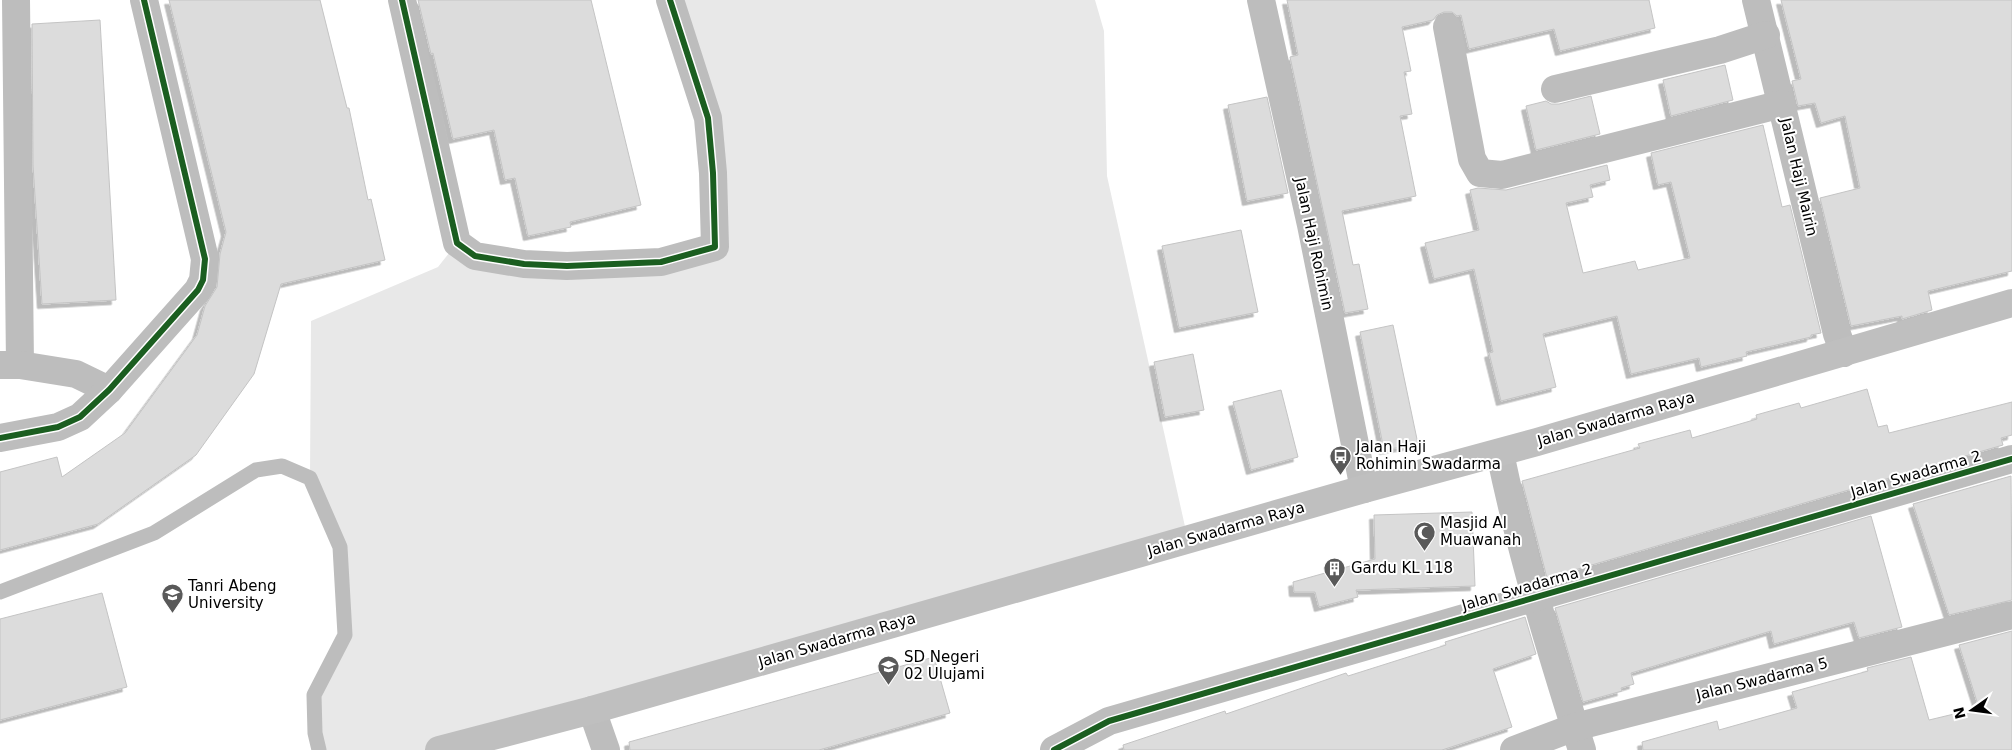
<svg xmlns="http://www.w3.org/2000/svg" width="2012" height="750" viewBox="0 0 2012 750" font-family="'DejaVu Sans',sans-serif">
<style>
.green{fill:#e8e8e8}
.building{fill:#dcdcdc;stroke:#c4c4c4;filter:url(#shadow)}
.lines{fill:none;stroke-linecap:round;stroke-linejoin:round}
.service{stroke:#bdbdbd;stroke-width:15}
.minor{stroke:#bdbdbd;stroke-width:28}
.secondary{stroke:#bfbfbf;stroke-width:28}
.cycleway-casing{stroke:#fff;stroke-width:9}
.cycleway{stroke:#1b5e20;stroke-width:6}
.labels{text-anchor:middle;stroke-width:4;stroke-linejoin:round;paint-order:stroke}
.street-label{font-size:15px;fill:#000;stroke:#fff}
.poi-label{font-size:15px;fill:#000;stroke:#fff;text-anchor:start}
</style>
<defs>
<filter id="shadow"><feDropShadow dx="-4.5" dy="4.5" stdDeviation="0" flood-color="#0004"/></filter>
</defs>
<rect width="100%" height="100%" fill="#fff"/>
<!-- green -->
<polygon class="green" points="670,0 1095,0 1104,31 1107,176 1188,540 434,750 319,750 314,695 345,635 340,547 310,477 311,321 438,267 457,243 524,264 717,246 713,173"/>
<!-- building -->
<g class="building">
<polygon points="169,0 320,0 347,108 349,108 368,200 371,199 385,260 281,284 254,374 196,455 98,524 0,550 0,472 57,457 62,477 125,433 197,335 205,306 217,287 220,254 226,232"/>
<polygon points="418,0 591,0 641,205 570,222 571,227 528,236 515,178 505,180 494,130 453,139 433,53 431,54"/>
<polygon points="1287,0 1649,0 1655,28 1560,51 1554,29 1469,49 1461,15 1457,16 1452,12 1444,12 1437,15 1433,20 1402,27 1411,71 1404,72 1412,114 1400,116 1416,196 1342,211 1353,265 1359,264 1368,309 1345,313 1290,57 1298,55"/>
<polygon points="1781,0 2012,0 2012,271 1928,291 1932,310 1902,319 1902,316 1851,326 1820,198 1860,188 1845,116 1821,123 1815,103 1798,106 1792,81 1801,79"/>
<polygon points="100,20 116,300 42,304 33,165 32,24"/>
<polygon points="1725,65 1733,100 1671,116 1663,80"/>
<polygon points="1591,96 1600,134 1536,150 1526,106 1546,101 1551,104 1559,104"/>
<polygon points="1267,97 1288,193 1247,201 1228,105"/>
<polygon points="1763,125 1782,207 1790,205 1821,333 1811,335 1811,337 1746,352 1747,356 1701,367 1699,358 1631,374 1617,316 1543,334 1556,387 1501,401 1489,353 1493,352 1474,269 1434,279 1425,243 1479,230 1470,190 1478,188 1506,190 1607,165 1610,180 1590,185 1593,197 1566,203 1583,273 1635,261 1638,270 1690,258 1671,182 1658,185 1651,153"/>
<polygon points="1241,230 1258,312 1179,328 1162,246"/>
<polygon points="1393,325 1418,444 1384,450 1360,332"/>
<polygon points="1193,354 1204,410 1165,417 1154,362"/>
<polygon points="1867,389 1878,427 1887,425 1889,433 2012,402 2012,435 2001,438 2003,445 1547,578 1522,481 1640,448 1638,444 1690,430 1692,438 1757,419 1756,415 1799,403 1801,408"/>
<polygon points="1281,390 1298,457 1251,470 1233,402"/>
<polygon points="2011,476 2012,600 1949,615 1913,504"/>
<polygon points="1472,512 1475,586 1356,590 1358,597 1319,607 1315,592 1294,592 1293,582 1375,559 1374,515"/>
<polygon points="1871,516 1902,627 1859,638 1854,622 1774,644 1771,631 1631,673 1634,684 1621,688 1622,691 1583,702 1555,608"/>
<polygon points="102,593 127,687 0,720 0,619"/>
<polygon points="1525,617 1536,654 1493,669 1512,727 1442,750 1124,750 1123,745 1225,711 1226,714 1346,673 1348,676 1446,645 1445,642"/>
<polygon points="2012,631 2012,750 1643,750 1642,742 1717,721 1719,730 1797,708 1792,692 1868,671 1867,668 1911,657 1929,720 1979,708 1959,645"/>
<polygon points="934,657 950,713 819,750 630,750 629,742"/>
</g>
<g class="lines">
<!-- service -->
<polyline class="service" points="0,592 154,533 256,470 282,466 310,478 340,547 345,635 314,695 315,733 319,750"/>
<!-- minor -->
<g class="minor">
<polyline points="16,0 20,365"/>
<polyline points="402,0 457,243 475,256 524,264 567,266 661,262 715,247 713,173 708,118 670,0"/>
<polyline points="1261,0 1311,225 1364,489"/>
<polyline points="1756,0 1837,334 1844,353"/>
<polyline points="1447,27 1472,159 1480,173 1502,175 1782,104"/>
<polyline points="1555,89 1720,50 1766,35"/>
<polyline points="0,365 20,365 76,374 109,390"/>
<polyline points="0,438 58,427 80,417 109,390 198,290 203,280 205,259 144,0"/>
<path d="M1500,453C1521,554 1551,652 1582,750"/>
<polyline points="592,710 606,750"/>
<polyline points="1054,750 1109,721 2012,459"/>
<polyline points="1514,750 1575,727 2012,615"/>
</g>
<!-- secondary -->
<polyline class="secondary" points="439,750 592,710 1364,489 1537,442 2012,303"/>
<defs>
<g id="cycleway">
<polyline points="402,0 457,243 475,256 524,264 567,266 661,262 715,247 713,173 708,118 670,0"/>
<polyline points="0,438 58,427 80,417 109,390 198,290 203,280 205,259 144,0"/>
<polyline points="1054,750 1109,721 2012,459"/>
</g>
</defs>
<!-- cycleway casing -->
<use href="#cycleway" class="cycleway-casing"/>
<!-- cycleway -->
<use href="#cycleway" class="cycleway"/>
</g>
<!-- icons -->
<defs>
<symbol id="bus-pin" viewBox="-11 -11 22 30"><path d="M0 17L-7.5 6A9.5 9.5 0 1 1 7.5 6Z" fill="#595959" stroke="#fff"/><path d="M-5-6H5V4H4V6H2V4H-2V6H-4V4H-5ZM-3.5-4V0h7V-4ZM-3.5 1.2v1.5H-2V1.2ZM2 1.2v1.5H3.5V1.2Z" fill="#fff"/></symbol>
<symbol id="mosque-pin" viewBox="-11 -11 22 30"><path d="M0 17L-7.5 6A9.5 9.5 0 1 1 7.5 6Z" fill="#595959" stroke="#fff"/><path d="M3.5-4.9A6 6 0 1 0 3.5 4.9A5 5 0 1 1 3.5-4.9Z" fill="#fff"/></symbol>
<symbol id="building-pin" viewBox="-11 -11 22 30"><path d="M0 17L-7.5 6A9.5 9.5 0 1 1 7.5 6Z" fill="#595959" stroke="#fff"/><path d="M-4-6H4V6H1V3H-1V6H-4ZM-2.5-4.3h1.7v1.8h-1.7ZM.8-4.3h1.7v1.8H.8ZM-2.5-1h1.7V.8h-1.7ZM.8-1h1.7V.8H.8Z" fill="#fff"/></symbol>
<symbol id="university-pin" viewBox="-11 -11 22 30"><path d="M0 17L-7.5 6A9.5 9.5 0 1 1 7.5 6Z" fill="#595959" stroke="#fff"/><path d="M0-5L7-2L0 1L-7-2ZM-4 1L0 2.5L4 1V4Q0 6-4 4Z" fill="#fff"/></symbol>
<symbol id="school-pin" viewBox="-11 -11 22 30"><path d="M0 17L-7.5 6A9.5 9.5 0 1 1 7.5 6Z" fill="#595959" stroke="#fff"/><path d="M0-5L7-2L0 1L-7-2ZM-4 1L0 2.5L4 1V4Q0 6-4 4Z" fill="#fff"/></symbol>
</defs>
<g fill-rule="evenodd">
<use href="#bus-pin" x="1328" y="444" width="25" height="34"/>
<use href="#mosque-pin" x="1412" y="520" width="25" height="34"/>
<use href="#building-pin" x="1322" y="556" width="25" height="34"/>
<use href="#university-pin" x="160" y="582" width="25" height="34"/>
<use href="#school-pin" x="876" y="654" width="25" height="34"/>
</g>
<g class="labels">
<!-- street labels -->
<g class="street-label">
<text transform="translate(1799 177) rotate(77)" y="5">Jalan Haji Mairin</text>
<text transform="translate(1314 244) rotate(78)" y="5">Jalan Haji Rohimin</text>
<text transform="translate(1616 419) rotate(-16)" y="5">Jalan Swadarma Raya</text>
<text transform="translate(1916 474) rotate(-16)" y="5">Jalan Swadarma 2</text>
<text transform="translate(1226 529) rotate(-16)" y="5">Jalan Swadarma Raya</text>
<text transform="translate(1527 587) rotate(-16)" y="5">Jalan Swadarma 2</text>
<text transform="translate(837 640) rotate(-16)" y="5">Jalan Swadarma Raya</text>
<text transform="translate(1762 679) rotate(-14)" y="5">Jalan Swadarma 5</text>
</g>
<!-- poi labels -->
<g class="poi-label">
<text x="1356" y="452">Jalan Haji<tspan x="1356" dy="17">Rohimin Swadarma</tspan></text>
<text x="1440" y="528">Masjid Al<tspan x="1440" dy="17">Muawanah</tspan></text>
<text x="1351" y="573">Gardu KL 118</text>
<text x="188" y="591">Tanri Abeng<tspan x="188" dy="17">University</tspan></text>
<text x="904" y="662">SD Negeri<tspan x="904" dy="17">02 Ulujami</tspan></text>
</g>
</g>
<!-- north arrow -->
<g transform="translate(1972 710) rotate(256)" stroke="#ffffff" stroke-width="4" paint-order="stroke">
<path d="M0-4L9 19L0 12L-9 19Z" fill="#000000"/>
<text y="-8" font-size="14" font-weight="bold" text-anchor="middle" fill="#000000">N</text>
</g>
</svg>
